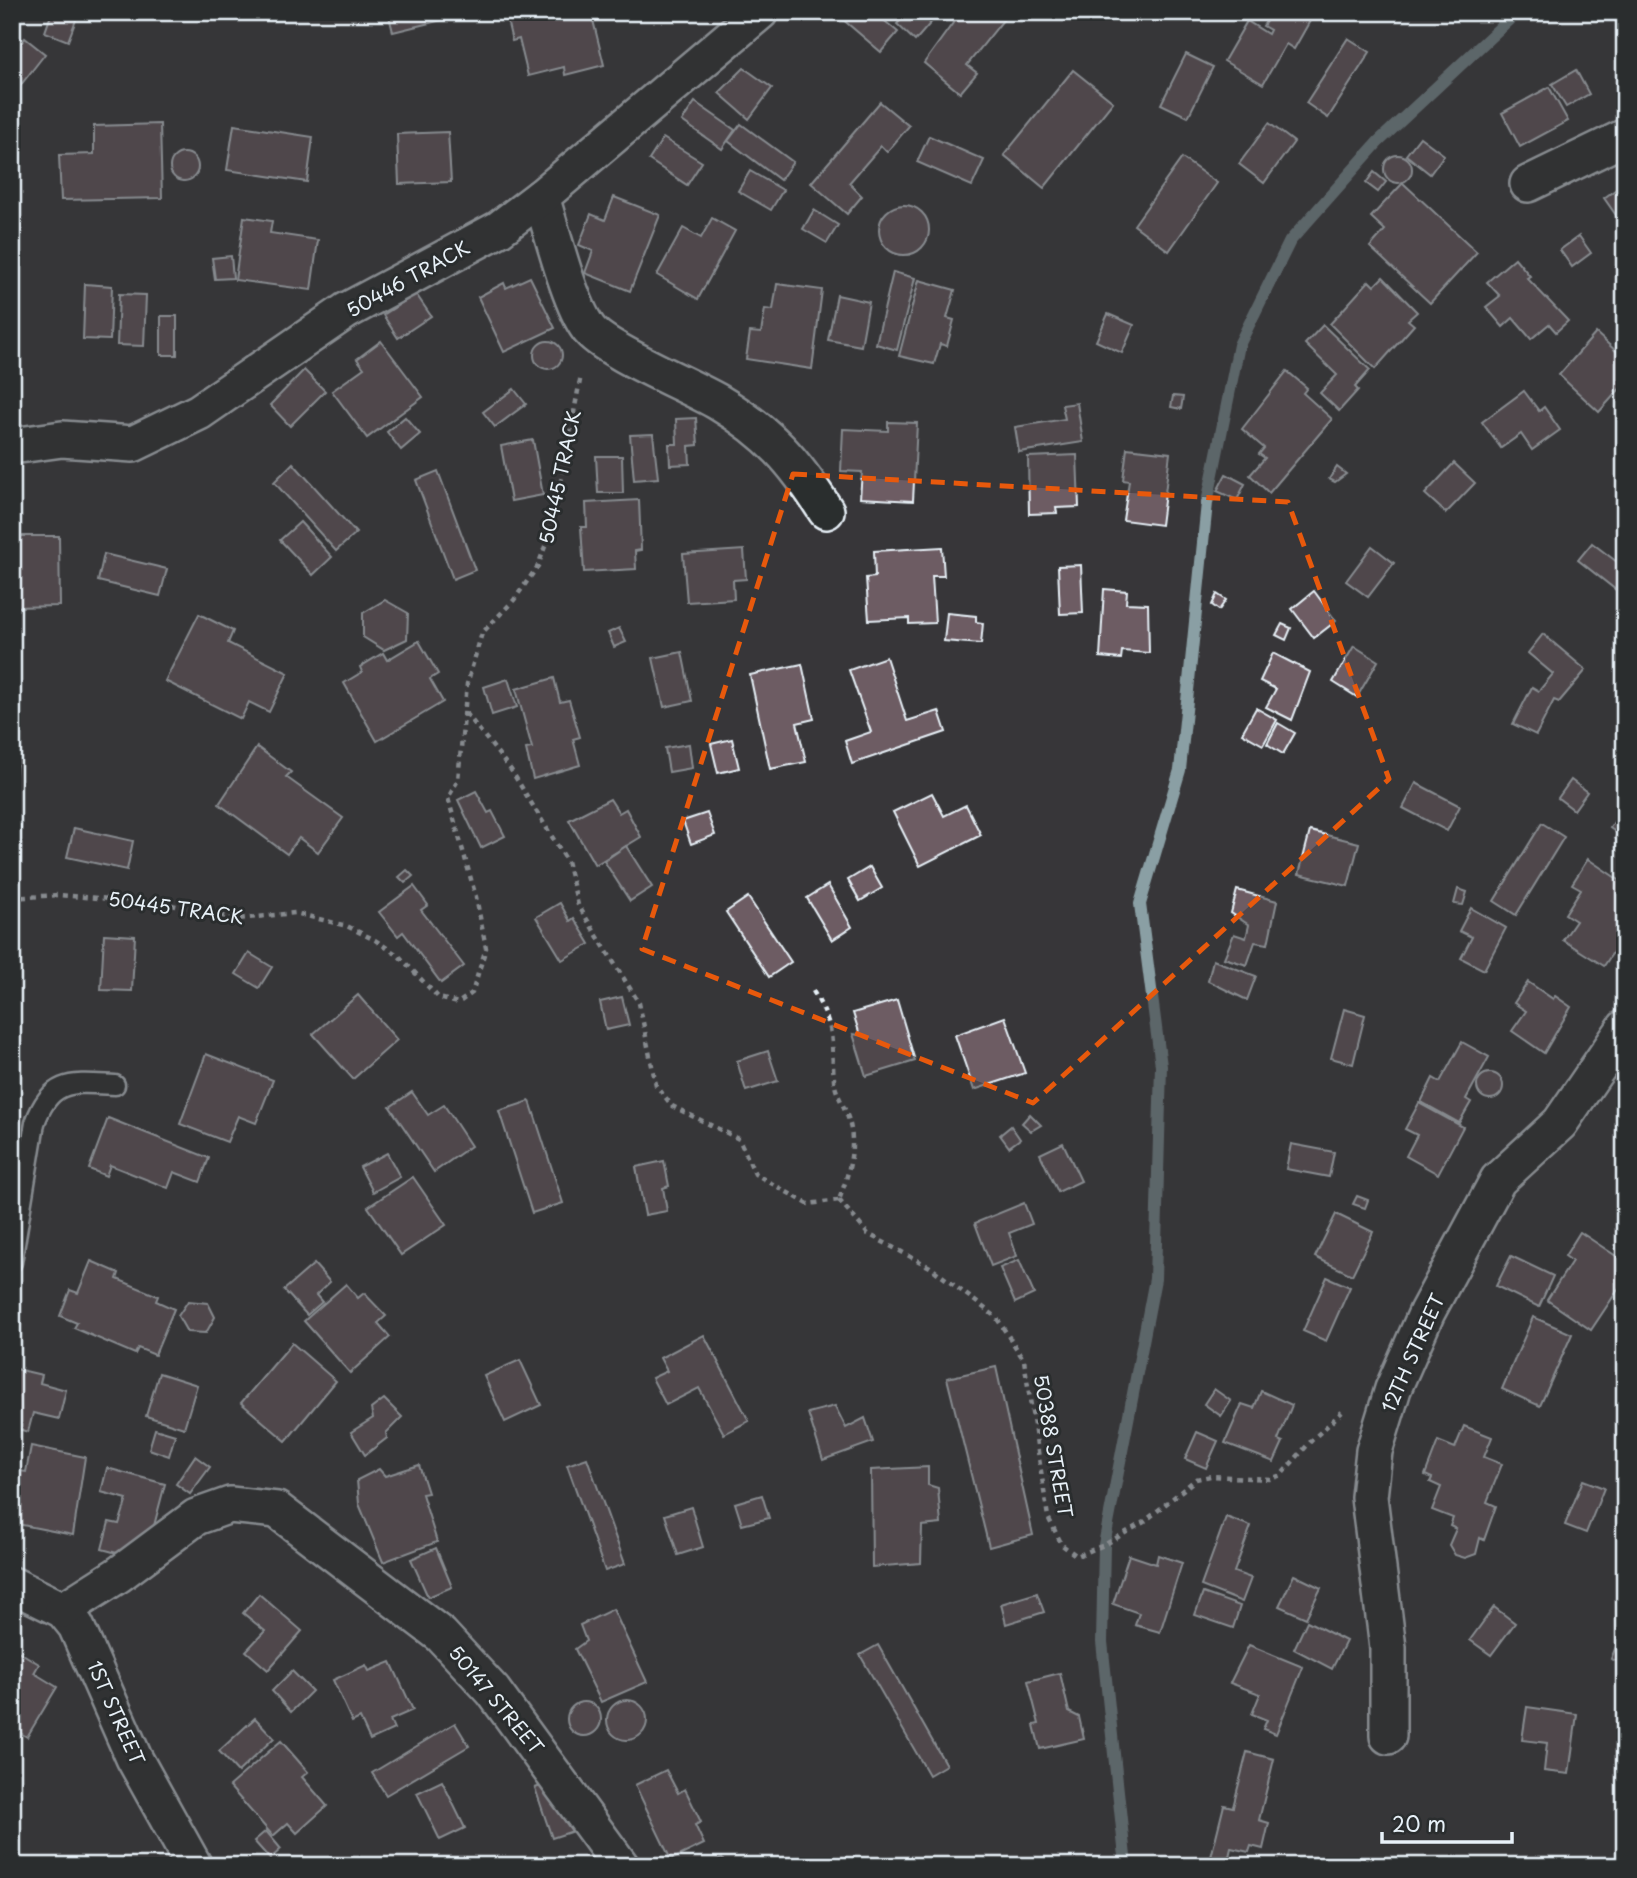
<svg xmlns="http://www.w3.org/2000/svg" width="1637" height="1878" viewBox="0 0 1637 1878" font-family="'Playpen Sans',sans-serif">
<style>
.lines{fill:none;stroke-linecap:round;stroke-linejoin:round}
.stream{stroke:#8a9fa4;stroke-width:12}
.building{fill:#6d5c63;stroke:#e8f1f8;stroke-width:2}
.lane-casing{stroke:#e8f1f8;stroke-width:23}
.street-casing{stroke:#e8f1f8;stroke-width:40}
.path{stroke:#e8f1f8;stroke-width:4.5;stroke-dasharray:5 5;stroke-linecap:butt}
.lane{stroke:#2a2d2e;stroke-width:18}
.street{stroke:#2a2d2e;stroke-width:35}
.marked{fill:none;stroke:#e8590c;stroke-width:5;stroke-dasharray:14 9;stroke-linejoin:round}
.labels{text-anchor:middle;stroke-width:6;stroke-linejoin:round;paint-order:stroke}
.street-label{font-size:19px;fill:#e8f1f8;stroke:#2a2d2e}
</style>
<rect width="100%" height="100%" fill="#373639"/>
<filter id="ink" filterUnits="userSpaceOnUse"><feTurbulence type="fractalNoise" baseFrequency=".0143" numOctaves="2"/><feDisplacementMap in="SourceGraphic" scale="14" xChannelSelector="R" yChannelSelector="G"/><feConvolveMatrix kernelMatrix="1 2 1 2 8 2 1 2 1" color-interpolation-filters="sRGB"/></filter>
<g filter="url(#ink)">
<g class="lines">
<!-- stream -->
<polyline class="stream" points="1126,1866 1102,1642 1104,1545 1155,1279 1161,1066 1140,904 1180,770 1207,503 1239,345 1290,241 1378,142 1517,12"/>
</g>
<!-- building -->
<g class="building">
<polygon points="52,12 79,12 68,41 45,32"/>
<polygon points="388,12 449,12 450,18 393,32"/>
<polygon points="540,12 591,12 604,65 565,75 564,67 528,76 519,39 512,41 507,20"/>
<polygon points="834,12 874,12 898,32 881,52"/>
<polygon points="908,12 940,12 915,41 897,24"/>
<polygon points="961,12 1001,12 999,15 1004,19 967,65 977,73 960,93 924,63"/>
<polygon points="1272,12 1300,12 1311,19 1294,49 1286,44 1263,84 1224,61 1247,21 1268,34 1270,30 1263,26"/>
<polygon points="25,38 45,54 13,95 20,100 12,109 12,54"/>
<polygon points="1348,38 1370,52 1328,118 1306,103"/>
<polygon points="1186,54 1213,67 1188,117 1161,104"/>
<polygon points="744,68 772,88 749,119 719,93"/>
<polygon points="1073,70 1113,102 1044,188 1004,155"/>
<polygon points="1576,70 1589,94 1566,107 1552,84"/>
<polygon points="1549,87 1568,121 1520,147 1502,113"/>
<polygon points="695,102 735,130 722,149 682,121"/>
<polygon points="880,102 909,126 887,152 881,146 849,183 862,196 847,214 811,183"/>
<polygon points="1269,123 1294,142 1264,183 1239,164"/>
<polygon points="160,124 162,198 61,200 59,155 94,154 94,126"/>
<polygon points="741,124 793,162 780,180 728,141"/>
<polygon points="234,125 313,137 307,182 227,170"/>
<polygon points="448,132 451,182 399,184 397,134"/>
<polygon points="929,136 984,160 972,186 917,162"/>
<polygon points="1420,137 1444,155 1430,174 1406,155"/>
<polygon points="663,138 702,162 687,185 649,160"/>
<circle cx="184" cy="167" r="14"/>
<circle cx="1398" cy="169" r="14"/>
<polygon points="1182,158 1217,183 1169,251 1134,225"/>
<polygon points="750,171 783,190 771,210 738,191"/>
<polygon points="1374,172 1386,182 1378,192 1366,183"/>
<polygon points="1403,183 1477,252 1430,303 1370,247 1385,230 1371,217"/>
<polygon points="1625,183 1625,228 1604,198"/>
<polygon points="614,197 660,215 630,291 585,273 593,251 579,245 591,214 605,220"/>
<circle cx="904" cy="230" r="25"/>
<polygon points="814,210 838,225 827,243 803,229"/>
<polygon points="244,217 272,221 270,233 318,240 311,290 235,280"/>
<polygon points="712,218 735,231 698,299 657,275 683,228 701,238"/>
<polygon points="1579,236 1591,253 1572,267 1560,250"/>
<polygon points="231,256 233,278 215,279 212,258"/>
<polygon points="1515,258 1530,276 1527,278 1568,321 1556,332 1549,324 1531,339 1513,318 1503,327 1486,307 1500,296 1487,282"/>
<polygon points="893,272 915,278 897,350 876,344"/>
<polygon points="530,277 555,328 504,352 478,297 504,283 506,288"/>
<polygon points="1383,277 1417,312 1408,320 1414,325 1375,369 1330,324 1369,281 1374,286"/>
<polygon points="919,280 955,290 947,318 954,320 947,346 940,344 934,364 899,356"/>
<polygon points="85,284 112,286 110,340 83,339"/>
<polygon points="777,284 822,290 812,369 746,359 750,332 761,333 765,309 773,310"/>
<polygon points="119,294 146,295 144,346 117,345"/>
<polygon points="416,294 431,316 398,338 383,315"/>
<polygon points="837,295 869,302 861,346 828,340"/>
<polygon points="1108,314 1134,325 1122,353 1096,341"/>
<rect x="161" y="316" width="16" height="39"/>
<polygon points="1323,325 1370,370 1355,387 1358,390 1339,411 1320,393 1337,375 1305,344"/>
<polygon points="1596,333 1617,352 1621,347 1625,351 1625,383 1599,412 1559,375"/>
<polygon points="381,341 423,397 367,438 332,391 364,368 357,359"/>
<circle cx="548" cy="355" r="14"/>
<polygon points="304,370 325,391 290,426 270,405"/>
<polygon points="1287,371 1307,388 1303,393 1332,419 1269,493 1250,475 1265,458 1259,454 1264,448 1242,429"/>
<polygon points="514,389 526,404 495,427 483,412"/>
<polygon points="1524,391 1539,411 1544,407 1560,430 1532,450 1521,434 1501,448 1482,422"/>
<polygon points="1173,396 1183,397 1181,409 1171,407"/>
<polygon points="1077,403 1083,442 1019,452 1015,427 1065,419 1062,405"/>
<polygon points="405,417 420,434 401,450 387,432"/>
<polygon points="696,418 698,445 689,446 690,464 670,465 669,444 677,444 676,419"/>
<polygon points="888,422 917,423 913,501 860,498 862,472 841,471 843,429 888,431"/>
<polygon points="653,434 658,478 634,480 630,435"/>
<polygon points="533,440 543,495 511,501 501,446"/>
<polygon points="1127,448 1170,453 1161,525 1123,520 1129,481 1123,480"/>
<polygon points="1077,455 1079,507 1056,508 1057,513 1029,514 1028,457"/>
<polygon points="596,456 622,456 623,493 598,493"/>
<polygon points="293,463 356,533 336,551 274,482"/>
<polygon points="1454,463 1475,483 1446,513 1425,494"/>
<polygon points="1337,467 1346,474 1335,482 1329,479"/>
<polygon points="438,471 475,570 453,579 416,480"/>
<polygon points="1226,474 1245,484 1237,500 1217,491"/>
<polygon points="639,500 641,550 635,551 636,569 584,572 581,527 587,527 586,503"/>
<polygon points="300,522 332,557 313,575 280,540"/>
<polygon points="12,536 59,536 60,606 12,607"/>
<polygon points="1592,543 1625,568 1625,579 1616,590 1578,560"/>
<polygon points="1372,546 1394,563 1368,597 1346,581"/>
<polygon points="942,547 944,576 932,576 935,623 909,624 909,618 869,620 866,578 875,577 874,551"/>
<polygon points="744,550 746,579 733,580 734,599 687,602 683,554"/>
<polygon points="104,554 167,569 160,596 98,581"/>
<polygon points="1081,565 1083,613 1060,614 1058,566"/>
<polygon points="1104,589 1127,591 1126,603 1148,604 1149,653 1122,651 1121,659 1100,657"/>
<polygon points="1314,591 1336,621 1314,638 1292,609"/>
<polygon points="1217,594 1226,600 1219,610 1212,605"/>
<polygon points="385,600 408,613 407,639 384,650 363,637 363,613"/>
<polygon points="947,613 976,616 976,622 983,623 981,644 944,641"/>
<polygon points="199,614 233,631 228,643 288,673 269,712 249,702 241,719 165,681"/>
<polygon points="1282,624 1291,628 1286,640 1276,635"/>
<polygon points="619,628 626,642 614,647 608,633"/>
<polygon points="1543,634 1586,670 1559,702 1554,700 1536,735 1513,724 1532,687 1539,691 1553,674 1528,653"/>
<polygon points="419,641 438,674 430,679 443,702 377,741 344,683 362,672 360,667 383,653 387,660"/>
<polygon points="1354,646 1378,661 1357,697 1333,682"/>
<polygon points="682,652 692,701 664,707 653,658"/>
<polygon points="1273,653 1310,672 1292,720 1266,707 1276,689 1260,681"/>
<polygon points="886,657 907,721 939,711 946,732 852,764 845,741 871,732 849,670"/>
<polygon points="802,664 814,719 797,723 806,762 770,769 750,675"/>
<polygon points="554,678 560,702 569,700 580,737 573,739 580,765 533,779 526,749 532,748 516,689"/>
<polygon points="508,679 517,707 492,715 484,687"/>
<polygon points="1256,708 1277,720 1263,745 1242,733"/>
<polygon points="1278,723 1295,733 1283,754 1267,744"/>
<polygon points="732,739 739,768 718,773 711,744"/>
<polygon points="12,743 19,744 15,776 12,776"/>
<polygon points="689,744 692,768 669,772 665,748"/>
<polygon points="257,747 291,772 286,777 343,818 318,852 299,838 287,854 219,804"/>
<polygon points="1571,780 1587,792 1574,810 1558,798"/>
<polygon points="1416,783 1460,806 1447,831 1403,808"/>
<polygon points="476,791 488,813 492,811 505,836 481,848 458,800"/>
<polygon points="932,793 944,816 966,805 981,835 920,866 893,812"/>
<polygon points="610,799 619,813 626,809 641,837 595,865 569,820"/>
<polygon points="1625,806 1625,846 1615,838 1618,834 1610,828"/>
<polygon points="707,813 715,835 691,844 683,821"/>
<polygon points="12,822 21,823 20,888 12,887"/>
<polygon points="1542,823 1564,837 1516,915 1494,901"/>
<polygon points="74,828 133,841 127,870 67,857"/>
<polygon points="1310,831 1359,843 1348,886 1299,874"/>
<polygon points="626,846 652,887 630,901 604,861"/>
<polygon points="1588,859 1625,884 1625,934 1604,966 1563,940 1576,921 1565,914 1581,889 1572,884"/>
<polygon points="870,867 882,888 860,901 848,880"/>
<polygon points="407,870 413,876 405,883 399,877"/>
<polygon points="828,885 852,927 832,940 807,898"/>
<polygon points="414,886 428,905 421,910 464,966 441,983 403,932 398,936 379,912"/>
<polygon points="1458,889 1467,892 1463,905 1454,904"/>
<polygon points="1237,890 1277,901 1268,944 1255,942 1247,965 1224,958 1234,934 1246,938 1249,925 1231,913"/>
<polygon points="748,897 791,962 769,977 726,912"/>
<polygon points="560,903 570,921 574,918 590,944 562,960 536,917"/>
<polygon points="1471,908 1506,928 1484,970 1461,958 1472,937 1459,931"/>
<polygon points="104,934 135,936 132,991 101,990"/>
<polygon points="249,953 272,967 259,988 236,974"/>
<polygon points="1213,960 1256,976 1247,1000 1208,981"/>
<polygon points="1528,982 1553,999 1555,996 1571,1007 1544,1053 1512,1031 1526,1011 1514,1003"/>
<polygon points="358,995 397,1040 353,1079 313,1034"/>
<polygon points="622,997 629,1025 606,1030 600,1002"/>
<polygon points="897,1000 915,1061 866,1076 853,1034 860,1035 853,1013"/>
<polygon points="1344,1009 1365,1015 1353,1064 1331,1058"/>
<polygon points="1005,1017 1025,1073 974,1090 955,1035"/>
<polygon points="1462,1042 1489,1057 1466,1099 1471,1102 1459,1123 1421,1102 1433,1078 1440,1082"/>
<polygon points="768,1051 778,1081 746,1091 737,1061"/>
<polygon points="206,1054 273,1080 256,1123 238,1116 227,1142 180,1124"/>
<circle cx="1490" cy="1086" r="13"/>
<polygon points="412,1092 428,1115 444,1105 471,1146 434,1172 390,1107"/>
<polygon points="530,1101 563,1203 532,1213 499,1111"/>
<polygon points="1419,1103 1463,1127 1438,1174 1406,1156 1417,1135 1405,1129"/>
<polygon points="1030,1114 1041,1125 1031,1131 1022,1123"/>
<polygon points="108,1118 209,1158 200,1182 174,1172 168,1188 110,1165 106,1176 89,1169"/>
<polygon points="1011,1126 1020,1139 1009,1147 1000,1135"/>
<polygon points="1063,1143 1081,1181 1058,1192 1040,1154"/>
<polygon points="1291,1144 1334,1152 1329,1177 1286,1169"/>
<polygon points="387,1153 400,1177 373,1192 360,1167"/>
<polygon points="664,1161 669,1186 663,1188 667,1211 645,1215 636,1167"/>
<polygon points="413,1177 446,1225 401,1255 368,1207"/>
<polygon points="1357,1196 1368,1200 1365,1208 1353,1204"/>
<polygon points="1024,1203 1032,1224 1009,1233 1017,1256 991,1266 975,1223"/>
<polygon points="1336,1214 1373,1232 1352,1275 1315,1257"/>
<polygon points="1580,1232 1625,1262 1625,1279 1591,1330 1547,1300 1572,1261 1565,1256"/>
<polygon points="1511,1256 1553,1276 1539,1307 1496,1286"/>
<polygon points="1019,1260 1034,1294 1015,1303 1000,1268"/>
<polygon points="91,1261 119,1273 117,1279 158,1296 156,1301 174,1309 155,1355 138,1348 135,1354 74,1328 77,1323 60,1316 70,1290 78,1293"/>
<polygon points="314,1264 330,1282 316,1295 322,1302 307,1315 284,1290"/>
<polygon points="1327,1277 1350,1287 1326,1341 1303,1331"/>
<polygon points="346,1284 358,1298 364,1293 386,1316 378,1323 390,1337 350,1373 304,1321"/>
<polygon points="188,1301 208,1303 215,1317 206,1333 187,1332 178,1316"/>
<polygon points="1533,1317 1572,1334 1540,1406 1502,1389"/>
<polygon points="704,1335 749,1421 724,1434 699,1388 666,1405 652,1378 667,1371 660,1358"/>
<polygon points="292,1343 336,1381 286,1441 241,1403"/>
<polygon points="520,1360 541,1405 505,1422 484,1376"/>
<polygon points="996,1367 1033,1535 989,1547 947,1378"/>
<polygon points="12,1368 42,1375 40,1383 66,1390 59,1419 33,1413 28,1432 12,1427"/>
<polygon points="159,1373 197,1385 184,1428 146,1416"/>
<polygon points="1214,1389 1231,1401 1221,1416 1204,1404"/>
<polygon points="1261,1391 1292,1405 1278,1440 1283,1442 1274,1462 1225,1443 1242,1404 1254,1408"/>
<polygon points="384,1399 402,1417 386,1433 387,1438 365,1455 351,1432 373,1418 371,1409"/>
<polygon points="835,1406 846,1428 865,1418 873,1442 823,1460 808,1413"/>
<polygon points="1464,1426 1492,1437 1484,1457 1502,1464 1487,1502 1496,1506 1484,1540 1480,1538 1476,1554 1465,1558 1455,1555 1449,1545 1456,1529 1450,1526 1453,1518 1432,1510 1441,1487 1430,1482 1432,1478 1425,1475 1438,1441 1455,1448"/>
<polygon points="155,1429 175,1435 169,1456 149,1449"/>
<polygon points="1197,1432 1218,1441 1206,1468 1185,1459"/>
<polygon points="31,1446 85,1457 73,1535 12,1523 12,1470 26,1472"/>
<polygon points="195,1456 210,1467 190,1494 176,1484"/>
<polygon points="587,1458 625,1564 605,1571 567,1465"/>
<polygon points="419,1465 428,1493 422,1494 437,1542 383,1562 359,1504 357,1480 379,1469 385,1476"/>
<polygon points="928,1467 928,1485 938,1488 941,1524 922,1526 921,1563 872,1567 871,1470"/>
<polygon points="107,1468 165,1484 150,1541 128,1556 102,1549 109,1522 119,1524 127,1499 101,1492"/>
<polygon points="1583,1480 1604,1488 1586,1533 1565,1525"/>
<polygon points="762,1495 769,1518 742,1525 735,1503"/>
<polygon points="691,1507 703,1547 678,1555 665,1515"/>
<polygon points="1226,1517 1251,1526 1234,1572 1251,1578 1242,1602 1201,1586"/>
<polygon points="436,1548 452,1587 428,1597 411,1559"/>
<polygon points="1129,1555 1156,1564 1158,1555 1182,1563 1160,1632 1135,1625 1139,1613 1113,1604"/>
<polygon points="1294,1575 1321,1588 1306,1618 1279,1606"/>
<polygon points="1037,1593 1044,1612 1006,1624 1001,1604"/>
<polygon points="1203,1593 1240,1606 1233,1628 1195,1615"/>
<polygon points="259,1594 302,1631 268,1670 246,1651 265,1631 243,1613"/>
<polygon points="1494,1607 1515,1623 1491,1655 1470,1640"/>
<polygon points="613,1609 647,1682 601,1702 575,1649 586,1641 580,1625"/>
<polygon points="1307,1621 1346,1641 1332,1669 1294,1649"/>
<polygon points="1621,1634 1625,1635 1625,1664 1611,1659"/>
<polygon points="878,1645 946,1765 929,1775 860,1655"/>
<polygon points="1249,1645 1303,1667 1276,1734 1263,1729 1267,1720 1252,1714 1260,1694 1230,1683"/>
<polygon points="13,1648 39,1664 34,1673 57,1687 27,1737 12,1728"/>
<polygon points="391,1662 413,1710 390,1720 394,1729 370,1740 360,1718 352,1722 333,1680 366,1665 369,1671"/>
<polygon points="292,1671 312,1691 291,1712 272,1691"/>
<polygon points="1060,1673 1069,1712 1079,1717 1084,1739 1040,1749 1034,1725 1039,1724 1028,1681"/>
<circle cx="627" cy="1720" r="20"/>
<circle cx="584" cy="1719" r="17"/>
<polygon points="1527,1707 1577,1714 1569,1774 1544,1771 1547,1743 1522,1740"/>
<polygon points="255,1718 274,1738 238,1772 219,1751"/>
<polygon points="455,1723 469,1746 386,1795 372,1773"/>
<polygon points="281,1741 308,1772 302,1777 327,1806 297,1833 288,1823 273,1836 229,1786"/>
<polygon points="1247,1752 1274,1759 1259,1820 1269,1823 1263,1849 1251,1846 1249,1852 1231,1848 1228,1861 1211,1857 1224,1805 1233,1807"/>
<polygon points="666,1770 678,1793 685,1789 701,1822 695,1825 704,1844 671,1860 635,1785"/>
<polygon points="442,1781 465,1828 440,1840 417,1793"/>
<polygon points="557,1781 573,1831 552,1838 535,1788"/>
<polygon points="266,1831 281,1849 270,1859 254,1841"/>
<polygon points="722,1858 726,1866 705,1866"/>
</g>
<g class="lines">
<defs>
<path id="lane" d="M12,1262L35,1123C51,1078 73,1083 115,1085"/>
<g id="street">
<polyline points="1528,184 1625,137"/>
<path d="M541,197C552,231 569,302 588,328C603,350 691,386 718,402C770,433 794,461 826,511"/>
<polyline points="12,446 62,439 133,444 199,412 346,311 499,229 541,197 760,12"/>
<polyline points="12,1585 63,1610 76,1626 134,1758 194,1866"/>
<polyline points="63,1610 118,1575 196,1517 230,1505 277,1510 441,1635 493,1691 621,1866"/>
<polyline points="1388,1736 1388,1648 1369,1497 1374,1451 1393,1389 1427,1312 1498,1180 1560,1123 1625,1028"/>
</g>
</defs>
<!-- lane casing -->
<use href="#lane" class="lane-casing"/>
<!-- street casing -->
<use href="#street" class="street-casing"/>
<!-- path -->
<g class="path">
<polyline points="466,713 511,770 567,861 578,905 639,1003 656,1085 672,1106 739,1139 755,1174 808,1204 839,1200"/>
<polyline points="12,898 58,895 162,903 237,919 295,913 347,926 375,940 399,956 439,998 458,1003 472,993 486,948 476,897 448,798 458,780 467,684 482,633 514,600 538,566 553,524 581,375"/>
<path d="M813,991C837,1032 830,1036 834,1079C835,1093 843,1103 847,1115C858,1143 849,1173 839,1200"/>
<polyline points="839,1200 868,1234 930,1267 996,1317 1024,1360 1048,1517 1062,1545 1077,1556 1104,1545 1144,1522 1196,1479 1211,1476 1270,1479 1281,1475 1312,1440 1342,1412"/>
</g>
<!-- lane -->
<use href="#lane" class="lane"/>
<!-- street -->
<use href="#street" class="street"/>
</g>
</g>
<!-- marked area -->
<path d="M0 0H1637V1878H0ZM793,474L1288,502L1389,779L1033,1103L642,949Z" fill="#373639" fill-opacity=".55" fill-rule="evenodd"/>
<path class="marked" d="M793,474L1288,502L1389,779L1033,1103L642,949Z"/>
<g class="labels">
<!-- street labels -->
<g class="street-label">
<text transform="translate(408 279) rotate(-29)" y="7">50446 TRACK</text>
<text transform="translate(560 477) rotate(-78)" y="7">50445 TRACK</text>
<text transform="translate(176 908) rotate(8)" y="7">50445 TRACK</text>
<text transform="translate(1413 1353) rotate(-66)" y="7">12TH STREET</text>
<text transform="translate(1053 1446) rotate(80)" y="7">50388 STREET</text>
<text transform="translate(496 1700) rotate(50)" y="7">50147 STREET</text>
<text transform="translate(116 1713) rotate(66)" y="7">1ST STREET</text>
</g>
</g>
<!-- margin -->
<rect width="1637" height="1878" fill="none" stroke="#2a2d2e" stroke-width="42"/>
<rect x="21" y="21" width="1595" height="1836" fill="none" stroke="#e8f1f8" stroke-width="2.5" filter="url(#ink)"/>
<!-- scale -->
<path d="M1382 1832v10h130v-10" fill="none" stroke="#e8f1f8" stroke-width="3.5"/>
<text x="1392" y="1832" font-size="21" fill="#e8f1f8" stroke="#2a2d2e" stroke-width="5" paint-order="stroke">20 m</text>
</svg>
